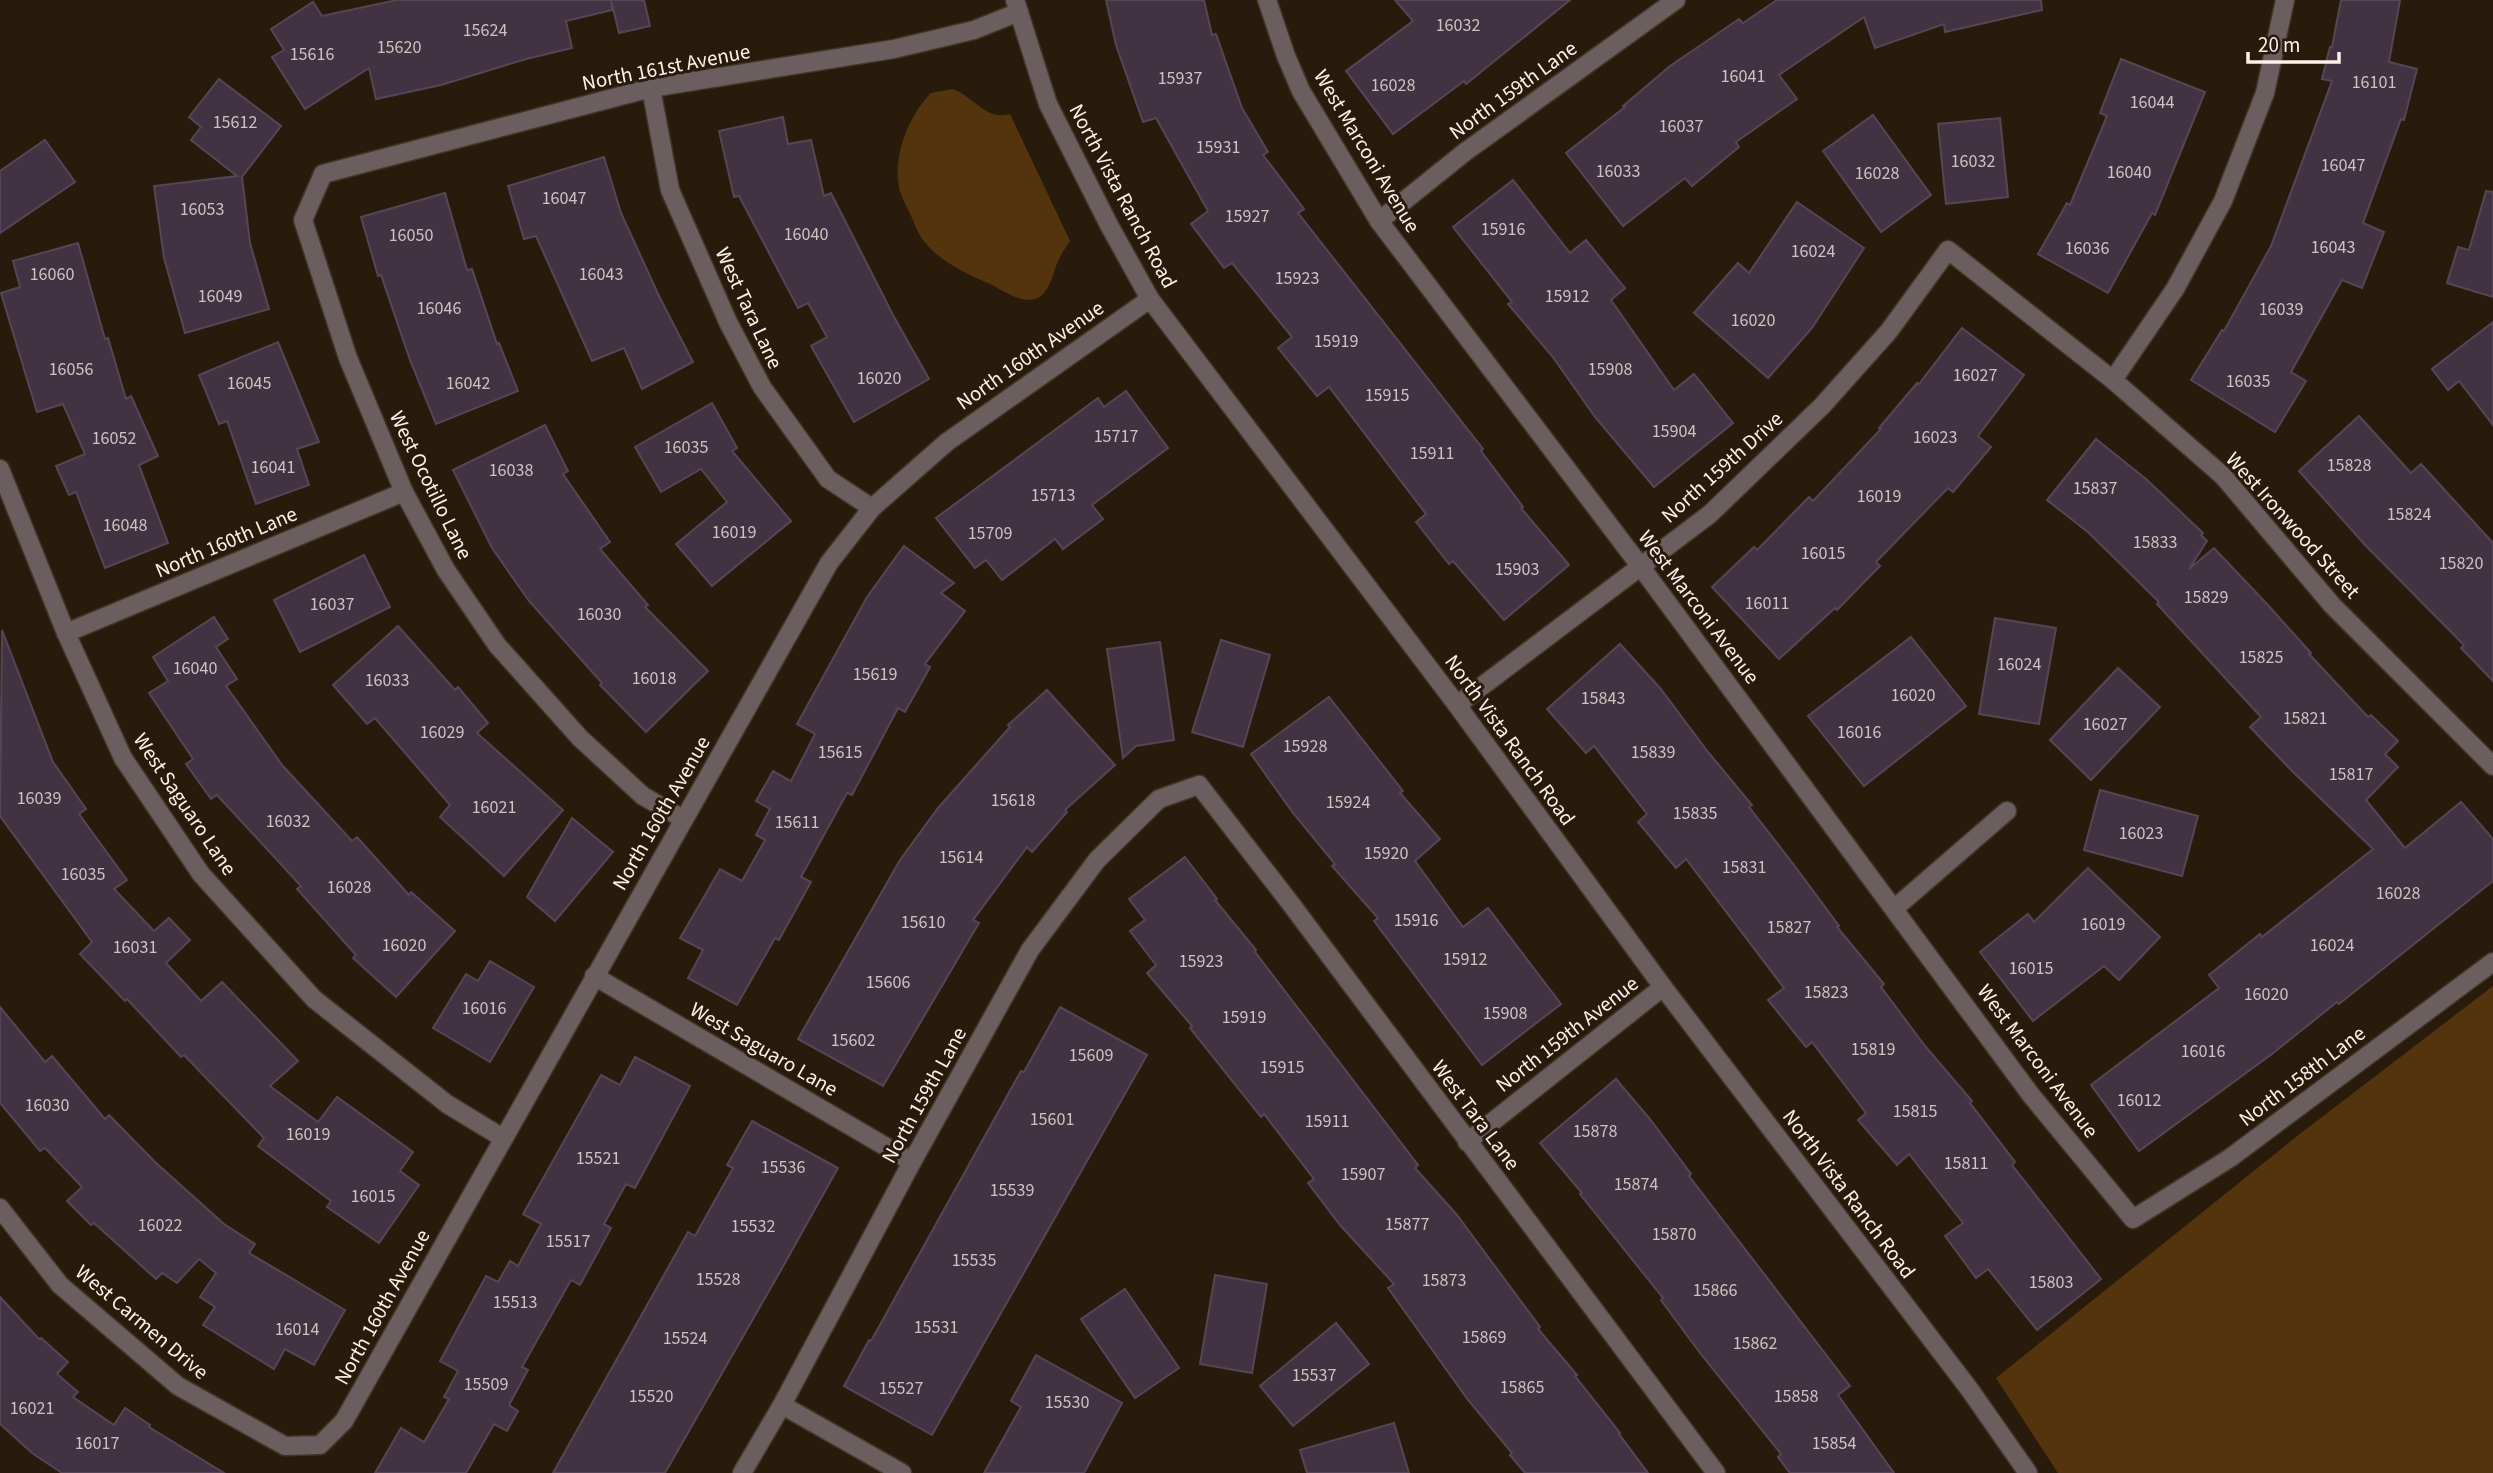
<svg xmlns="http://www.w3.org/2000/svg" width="2493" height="1473" viewBox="0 0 2493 1473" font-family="'Source Sans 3',sans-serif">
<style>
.green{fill:#54340d}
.building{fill:#423343;stroke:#554656;stroke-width:2}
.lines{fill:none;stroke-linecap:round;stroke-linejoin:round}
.minor-casing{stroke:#423527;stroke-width:21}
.minor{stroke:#6a5e5e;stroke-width:18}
.labels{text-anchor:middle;stroke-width:6;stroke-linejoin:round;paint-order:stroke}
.number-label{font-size:18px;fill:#cec2c0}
.street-label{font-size:21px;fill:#fcf2e9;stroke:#291b0c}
</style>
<rect width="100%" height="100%" fill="#291b0c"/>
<!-- green -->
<g class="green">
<path d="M953,89C974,97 986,121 1010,114L1070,241C1066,247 1062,253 1059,259C1053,271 1050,295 1035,299C1020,303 1002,290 990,284C965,273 940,262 923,240C918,234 915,224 911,216C907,207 901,197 899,187C893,155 909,115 931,93Z"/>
<polygon points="2493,986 2493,1473 2058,1473 1996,1378 2296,1137"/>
</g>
<!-- building -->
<g class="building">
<polygon points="397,0 644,0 650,26 619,33 611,0 612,10 566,21 572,48 526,59 441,85 376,99 369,68 305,109 272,57 284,50 271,29 313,2 322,16"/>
<polygon points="1106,0 1204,0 1212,35 1216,34 1242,108 1268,152 1263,155 1304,209 1298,213 1483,449 1481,451 1523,507 1521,508 1569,565 1504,620 1453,561 1449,564 1416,522 1426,514 1329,387 1317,396 1278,348 1292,337 1232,263 1224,268 1191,224 1208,211 1156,118 1143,122 1116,45"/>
<polygon points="1395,0 1570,0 1466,84 1464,81 1393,134 1346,71 1413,21"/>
<polygon points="1777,0 2041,0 2042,10 1945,32 1944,24 1875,48 1864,17 1779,75 1797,99 1736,142 1739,147 1692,186 1685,178 1623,226 1566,153 1625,107 1623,106 1670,66 1739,19 1743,23"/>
<polygon points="2341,0 2400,0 2389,62 2417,69 2404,120 2401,119 2363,223 2384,232 2362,288 2342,280 2291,372 2306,381 2275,432 2191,380 2222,330 2224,331 2271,246 2332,81 2322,79 2330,47 2332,47"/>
<polygon points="2121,59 2205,92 2155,215 2152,213 2108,293 2038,254 2067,203 2070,205 2107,116 2100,113"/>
<polygon points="219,79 281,126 242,177 250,243 269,309 185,333 164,258 154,186 237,176 191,140 201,127 189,117"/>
<polygon points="1873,115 1931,195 1881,232 1823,151"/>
<polygon points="783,117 788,144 811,140 824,196 831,193 893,315 929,379 854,422 811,346 827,337 808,303 798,308 739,196 734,197 719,131"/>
<polygon points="2000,118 2008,197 1946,204 1938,124"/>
<polygon points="45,140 75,182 0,233 0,171"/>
<polygon points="604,157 621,213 660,298 693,362 642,389 624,348 592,361 536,236 524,239 508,186"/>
<polygon points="1513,180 1570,253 1586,240 1625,288 1611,300 1674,390 1694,374 1733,423 1654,487 1595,417 1552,356 1508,304 1512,302 1453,227"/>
<polygon points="2486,191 2493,192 2493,297 2447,283 2458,247 2469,250"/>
<polygon points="445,193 467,270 472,269 497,344 499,343 518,391 436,424 410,360 381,275 378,276 361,217"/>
<polygon points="1797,202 1864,248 1812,328 1768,378 1694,313 1738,263 1749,273"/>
<polygon points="78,243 105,339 108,338 126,399 131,396 158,456 139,465 168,543 105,568 76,492 69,495 56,466 85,454 63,404 37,412 1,293 20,287 13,261"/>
<polygon points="2493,322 2493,425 2459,381 2448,390 2432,369"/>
<polygon points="1962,328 2024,375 1978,436 1991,447 1953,492 1948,488 1876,562 1880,566 1837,610 1835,608 1779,659 1712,587 1754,547 1757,550 1809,497 1813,501 1881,429 1879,428 1917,383 1919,384"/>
<polygon points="278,342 319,442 297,449 309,485 256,504 227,421 219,424 199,375"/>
<polygon points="1126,391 1168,448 1092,505 1103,519 1063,549 1055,539 1002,580 986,560 975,568 936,518 1098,398 1104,407"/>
<polygon points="712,403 737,448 732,451 791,521 712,586 676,544 727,502 701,469 661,492 635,447"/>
<polygon points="2359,416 2411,473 2421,464 2493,543 2493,681 2461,648 2464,645 2366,546 2299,471"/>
<polygon points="545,425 568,471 563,474 610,542 600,549 648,605 645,607 708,671 646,732 600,685 602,683 529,601 492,548 453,470"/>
<polygon points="2096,439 2146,479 2203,533 2201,535 2207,541 2189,569 2214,548 2267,604 2311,653 2309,654 2368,717 2371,715 2398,741 2385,754 2398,767 2366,800 2405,848 2461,802 2493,839 2493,881 2339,1004 2337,1002 2272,1054 2139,1151 2091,1085 2219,988 2209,975 2260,934 2262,937 2373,849 2292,771 2250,727 2261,717 2157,604 2159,602 2089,533 2047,500"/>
<polygon points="904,546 954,583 941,593 965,611 925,664 930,667 905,712 898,708 852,795 847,793 801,877 811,882 779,940 775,938 737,1005 688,978 703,950 680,938 720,869 742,881 765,840 756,835 770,809 756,801 773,771 791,781 815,734 797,724 867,597"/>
<polygon points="364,555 390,607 300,652 274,600"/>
<polygon points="214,617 228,639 216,647 237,679 226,686 282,765 352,841 357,837 409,895 411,892 455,931 396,997 353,958 356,955 297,889 301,886 217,795 211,799 186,764 193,759 149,693 168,681 153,657"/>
<polygon points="1995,618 2056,628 2039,724 1979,714"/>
<polygon points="398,626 455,690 458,687 488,723 477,733 563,810 504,876 440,817 450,805 375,718 367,724 333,685"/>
<polygon points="2,630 53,762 86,809 79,814 127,880 114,889 154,931 169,918 190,940 166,963 201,1001 222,982 298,1061 270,1086 318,1122 337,1097 413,1152 400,1171 419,1185 379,1243 327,1207 331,1201 258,1146 264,1138 184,1055 181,1057 127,999 125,1001 80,954 92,942 0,816"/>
<polygon points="1911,637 1966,706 1864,786 1808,716"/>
<polygon points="1221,640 1270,655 1243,747 1192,732"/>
<polygon points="1160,642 1174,740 1136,746 1123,758 1107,649"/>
<polygon points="1620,644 1660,688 1708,752 1752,805 1749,807 1794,865 1839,926 1837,927 1884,984 1881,987 1925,1046 1972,1101 1970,1103 2015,1162 2012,1165 2101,1279 2037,1330 1988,1269 1976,1278 1945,1236 1963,1223 1909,1154 1897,1165 1858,1120 1866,1113 1812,1042 1806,1047 1768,1000 1784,988 1686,859 1676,868 1638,822 1647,814 1594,746 1586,753 1547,709"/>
<polygon points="2118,668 2160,707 2091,780 2050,740"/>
<polygon points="1047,690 1115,765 1065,810 1067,812 1032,852 1027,847 973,920 979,923 883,1086 798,1039 900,860 938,808 1010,727 1008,725"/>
<polygon points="1329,697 1403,791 1400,793 1440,839 1415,861 1463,927 1488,908 1561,1004 1482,1065 1374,921 1378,918 1332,866 1335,864 1293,813 1251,754"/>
<polygon points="2100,790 2198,816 2182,876 2084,850"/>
<polygon points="572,818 613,852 555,921 527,897"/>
<polygon points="1185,857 1217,899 1215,900 1256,950 1255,952 1418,1165 1415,1168 1457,1215 1540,1327 1538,1329 1577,1375 1575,1376 1620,1433 1619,1434 1648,1473 1525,1473 1510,1455 1512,1453 1468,1400 1388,1288 1394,1284 1340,1225 1308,1183 1314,1179 1264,1114 1261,1117 1190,1028 1192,1026 1147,973 1156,965 1130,931 1145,920 1129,899"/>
<polygon points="2088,868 2160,937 2119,980 2104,966 2033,1021 1980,952 2028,914 2034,922"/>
<polygon points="490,961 534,987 490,1062 433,1028 466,974 478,981"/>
<polygon points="0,1007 45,1062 52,1056 105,1119 109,1115 155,1162 224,1224 255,1244 249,1253 345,1310 314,1365 285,1349 274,1369 203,1325 215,1307 200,1297 216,1273 199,1259 177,1283 162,1273 156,1279 94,1223 91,1225 67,1201 82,1187 45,1148 40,1151 0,1103"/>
<polygon points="1060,1007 1147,1055 932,1435 844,1386 869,1340 871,1341 1021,1071 1024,1072"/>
<polygon points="635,1057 690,1086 635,1188 626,1184 604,1224 611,1228 580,1285 571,1280 522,1367 528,1370 509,1405 518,1411 507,1431 494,1424 466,1473 375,1473 401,1428 424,1442 449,1399 444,1397 458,1371 440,1361 466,1313 486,1276 498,1282 510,1261 518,1266 541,1224 523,1214 601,1075 620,1085"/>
<polygon points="1616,1079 1650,1119 1691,1174 1689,1176 1850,1386 1838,1395 1894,1473 1790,1473 1778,1457 1781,1454 1700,1353 1661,1300 1663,1298 1580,1194 1582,1193 1540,1143"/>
<polygon points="752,1121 838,1168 781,1270 665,1473 553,1473 688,1232 695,1236 733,1168 727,1165"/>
<polygon points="1215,1275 1267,1284 1252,1373 1200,1364"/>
<polygon points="1125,1289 1179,1368 1135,1398 1081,1319"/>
<polygon points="0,1297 39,1339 41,1338 68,1362 57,1374 78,1392 73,1397 114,1425 125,1408 150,1425 149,1427 224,1473 62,1473 32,1453 0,1424"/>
<polygon points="1336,1323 1369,1364 1293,1426 1260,1386"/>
<polygon points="1036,1355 1122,1403 1084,1473 984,1473 1021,1407 1011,1401"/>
<polygon points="1394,1423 1409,1473 1307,1473 1300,1450"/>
</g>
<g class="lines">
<defs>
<g id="minor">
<polyline points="1015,0 1048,104 1109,225 1150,299 1457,705 1663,987 1970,1390 2028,1473"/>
<polyline points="1267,0 1286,56 1301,91 1379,221 1641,567 2031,1095 2133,1219 2230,1158 2493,962"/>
<polyline points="651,88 670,190 728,322 762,387 828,479 872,508"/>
<polyline points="1379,221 1465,152 1676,0"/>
<polyline points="2113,380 2175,289 2223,201 2265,93 2285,0"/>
<polyline points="0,469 66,633 123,758 201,874 314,999 447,1104 503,1138"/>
<polyline points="66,633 404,492"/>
<polyline points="1457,705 1710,514 1822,406 1889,331 1948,250 2113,380 2223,476 2332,605 2493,766"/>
<polyline points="683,819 643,796 580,738 497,645 446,570 404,492 348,358 303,220 323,174 651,88 894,49 974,30 1019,12"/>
<polyline points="1895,908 2007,811"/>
<polyline points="594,976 912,1162"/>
<polyline points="1467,1142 1663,987"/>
<polyline points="0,1208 60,1285 178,1386 285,1446 320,1445 344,1421 829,563 872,508 947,442 1150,299"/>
<polyline points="782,1405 902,1473"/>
<polyline points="742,1473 782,1405 912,1162 1030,950 1097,860 1159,799 1199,785 1291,904 1716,1473"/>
</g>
</defs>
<!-- minor casing -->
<use href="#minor" class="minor-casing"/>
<!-- minor -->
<use href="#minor" class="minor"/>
</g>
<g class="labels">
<!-- number labels -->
<g class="number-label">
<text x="1458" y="31">16032</text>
<text x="485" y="36">15624</text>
<text x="399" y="53">15620</text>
<text x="312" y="60">15616</text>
<text x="1743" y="82">16041</text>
<text x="1180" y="84">15937</text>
<text x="2374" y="88">16101</text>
<text x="1393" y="91">16028</text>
<text x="2152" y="108">16044</text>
<text x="235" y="128">15612</text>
<text x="1681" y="132">16037</text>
<text x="1218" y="153">15931</text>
<text x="1973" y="167">16032</text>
<text x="2343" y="171">16047</text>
<text x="1618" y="177">16033</text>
<text x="2129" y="178">16040</text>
<text x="1877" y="179">16028</text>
<text x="564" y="204">16047</text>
<text x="202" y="215">16053</text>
<text x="1247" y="222">15927</text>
<text x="1503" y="235">15916</text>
<text x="806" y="240">16040</text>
<text x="411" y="241">16050</text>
<text x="2333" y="253">16043</text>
<text x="2087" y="254">16036</text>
<text x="1813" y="257">16024</text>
<text x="52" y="280">16060</text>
<text x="601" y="280">16043</text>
<text x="1297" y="284">15923</text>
<text x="220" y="302">16049</text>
<text x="1567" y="302">15912</text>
<text x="439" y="314">16046</text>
<text x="2281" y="315">16039</text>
<text x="1753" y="326">16020</text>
<text x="1336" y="347">15919</text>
<text x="71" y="375">16056</text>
<text x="1610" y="375">15908</text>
<text x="1975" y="381">16027</text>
<text x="879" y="384">16020</text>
<text x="2248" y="387">16035</text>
<text x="249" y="389">16045</text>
<text x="468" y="389">16042</text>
<text x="1387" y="401">15915</text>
<text x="1674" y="437">15904</text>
<text x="1116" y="442">15717</text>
<text x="1935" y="443">16023</text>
<text x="114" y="444">16052</text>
<text x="686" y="453">16035</text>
<text x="1432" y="459">15911</text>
<text x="2349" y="471">15828</text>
<text x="273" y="473">16041</text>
<text x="511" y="476">16038</text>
<text x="2095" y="494">15837</text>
<text x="1053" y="501">15713</text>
<text x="1879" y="502">16019</text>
<text x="2409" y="520">15824</text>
<text x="125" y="531">16048</text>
<text x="734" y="538">16019</text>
<text x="990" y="539">15709</text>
<text x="2155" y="548">15833</text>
<text x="1823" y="559">16015</text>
<text x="2461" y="569">15820</text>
<text x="1517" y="575">15903</text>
<text x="2206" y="603">15829</text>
<text x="1767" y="609">16011</text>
<text x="332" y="610">16037</text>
<text x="599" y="620">16030</text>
<text x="2261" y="663">15825</text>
<text x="2019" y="670">16024</text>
<text x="195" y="674">16040</text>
<text x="875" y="680">15619</text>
<text x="654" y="684">16018</text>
<text x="387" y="686">16033</text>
<text x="1913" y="701">16020</text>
<text x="1603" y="704">15843</text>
<text x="2305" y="724">15821</text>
<text x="2105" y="730">16027</text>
<text x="442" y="738">16029</text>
<text x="1859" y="738">16016</text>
<text x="1305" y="752">15928</text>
<text x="840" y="758">15615</text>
<text x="1653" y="758">15839</text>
<text x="2351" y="780">15817</text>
<text x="39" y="804">16039</text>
<text x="1013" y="806">15618</text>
<text x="1348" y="808">15924</text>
<text x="494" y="813">16021</text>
<text x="1695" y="819">15835</text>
<text x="288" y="827">16032</text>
<text x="797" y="828">15611</text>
<text x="2141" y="839">16023</text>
<text x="1386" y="859">15920</text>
<text x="961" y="863">15614</text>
<text x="1744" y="873">15831</text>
<text x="83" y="880">16035</text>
<text x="349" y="893">16028</text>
<text x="2398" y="899">16028</text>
<text x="1416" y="926">15916</text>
<text x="923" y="928">15610</text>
<text x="2103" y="930">16019</text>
<text x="1789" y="933">15827</text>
<text x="404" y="951">16020</text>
<text x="2332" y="951">16024</text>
<text x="135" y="953">16031</text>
<text x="1465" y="965">15912</text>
<text x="1201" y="967">15923</text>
<text x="2031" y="974">16015</text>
<text x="888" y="988">15606</text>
<text x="1826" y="998">15823</text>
<text x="2266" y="1000">16020</text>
<text x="484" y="1014">16016</text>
<text x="1505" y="1019">15908</text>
<text x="1244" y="1023">15919</text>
<text x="853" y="1046">15602</text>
<text x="1873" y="1055">15819</text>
<text x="2203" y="1057">16016</text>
<text x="1091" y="1061">15609</text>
<text x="1282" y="1073">15915</text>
<text x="2139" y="1106">16012</text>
<text x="47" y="1111">16030</text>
<text x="1915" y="1117">15815</text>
<text x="1052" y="1125">15601</text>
<text x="1327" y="1127">15911</text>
<text x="1595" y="1137">15878</text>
<text x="308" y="1140">16019</text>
<text x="598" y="1164">15521</text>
<text x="1966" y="1169">15811</text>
<text x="783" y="1173">15536</text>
<text x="1363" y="1180">15907</text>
<text x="1636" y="1190">15874</text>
<text x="1012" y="1196">15539</text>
<text x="373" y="1202">16015</text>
<text x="1407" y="1230">15877</text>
<text x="160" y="1231">16022</text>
<text x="753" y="1232">15532</text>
<text x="1674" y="1240">15870</text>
<text x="568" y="1247">15517</text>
<text x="974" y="1266">15535</text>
<text x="718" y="1285">15528</text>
<text x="1444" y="1286">15873</text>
<text x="2051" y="1288">15803</text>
<text x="1715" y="1296">15866</text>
<text x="515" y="1308">15513</text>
<text x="936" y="1333">15531</text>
<text x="297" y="1335">16014</text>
<text x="1484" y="1343">15869</text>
<text x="685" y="1344">15524</text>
<text x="1755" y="1349">15862</text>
<text x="1314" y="1381">15537</text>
<text x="486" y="1390">15509</text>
<text x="1522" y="1393">15865</text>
<text x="901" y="1394">15527</text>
<text x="651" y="1402">15520</text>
<text x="1796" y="1402">15858</text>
<text x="1067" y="1408">15530</text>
<text x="32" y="1414">16021</text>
<text x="97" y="1449">16017</text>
<text x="1834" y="1449">15854</text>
</g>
<!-- street labels -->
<g class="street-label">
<text transform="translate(666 67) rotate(-11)" y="7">North 161st Avenue</text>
<text transform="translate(1513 90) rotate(-36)" y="7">North 159th Lane</text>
<text transform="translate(1367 151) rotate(59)" y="7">West Marconi Avenue</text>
<text transform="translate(1123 196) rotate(62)" y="7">North Vista Ranch Road</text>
<text transform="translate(749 308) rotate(65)" y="7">West Tara Lane</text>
<text transform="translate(1030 355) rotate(-35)" y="7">North 160th Avenue</text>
<text transform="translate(1722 467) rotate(-42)" y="7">North 159th Drive</text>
<text transform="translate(431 485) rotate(64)" y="7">West Ocotillo Lane</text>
<text transform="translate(2293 525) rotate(48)" y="7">West Ironwood Street</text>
<text transform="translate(226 542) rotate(-23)" y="7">North 160th Lane</text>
<text transform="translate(1699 607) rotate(53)" y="7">West Marconi Avenue</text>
<text transform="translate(1510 740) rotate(54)" y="7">North Vista Ranch Road</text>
<text transform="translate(185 804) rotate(56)" y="7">West Saguaro Lane</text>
<text transform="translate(661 813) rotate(-60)" y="7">North 160th Avenue</text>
<text transform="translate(1567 1034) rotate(-38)" y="7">North 159th Avenue</text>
<text transform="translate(764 1049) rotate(30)" y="7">West Saguaro Lane</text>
<text transform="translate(2038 1061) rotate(53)" y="7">West Marconi Avenue</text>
<text transform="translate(2302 1076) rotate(-37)" y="7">North 158th Lane</text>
<text transform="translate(924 1095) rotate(-61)" y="7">North 159th Lane</text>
<text transform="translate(1476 1115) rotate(53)" y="7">West Tara Lane</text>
<text transform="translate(1849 1194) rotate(53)" y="7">North Vista Ranch Road</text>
<text transform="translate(382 1307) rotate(-61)" y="7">North 160th Avenue</text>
<text transform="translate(142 1322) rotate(40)" y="7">West Carmen Drive</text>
</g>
</g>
<!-- scale -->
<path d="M2248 52v10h91v-10" fill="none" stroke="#fcf2e9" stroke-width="3.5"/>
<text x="2258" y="52" font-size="21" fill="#fcf2e9" stroke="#291b0c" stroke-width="5" paint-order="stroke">20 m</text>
</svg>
